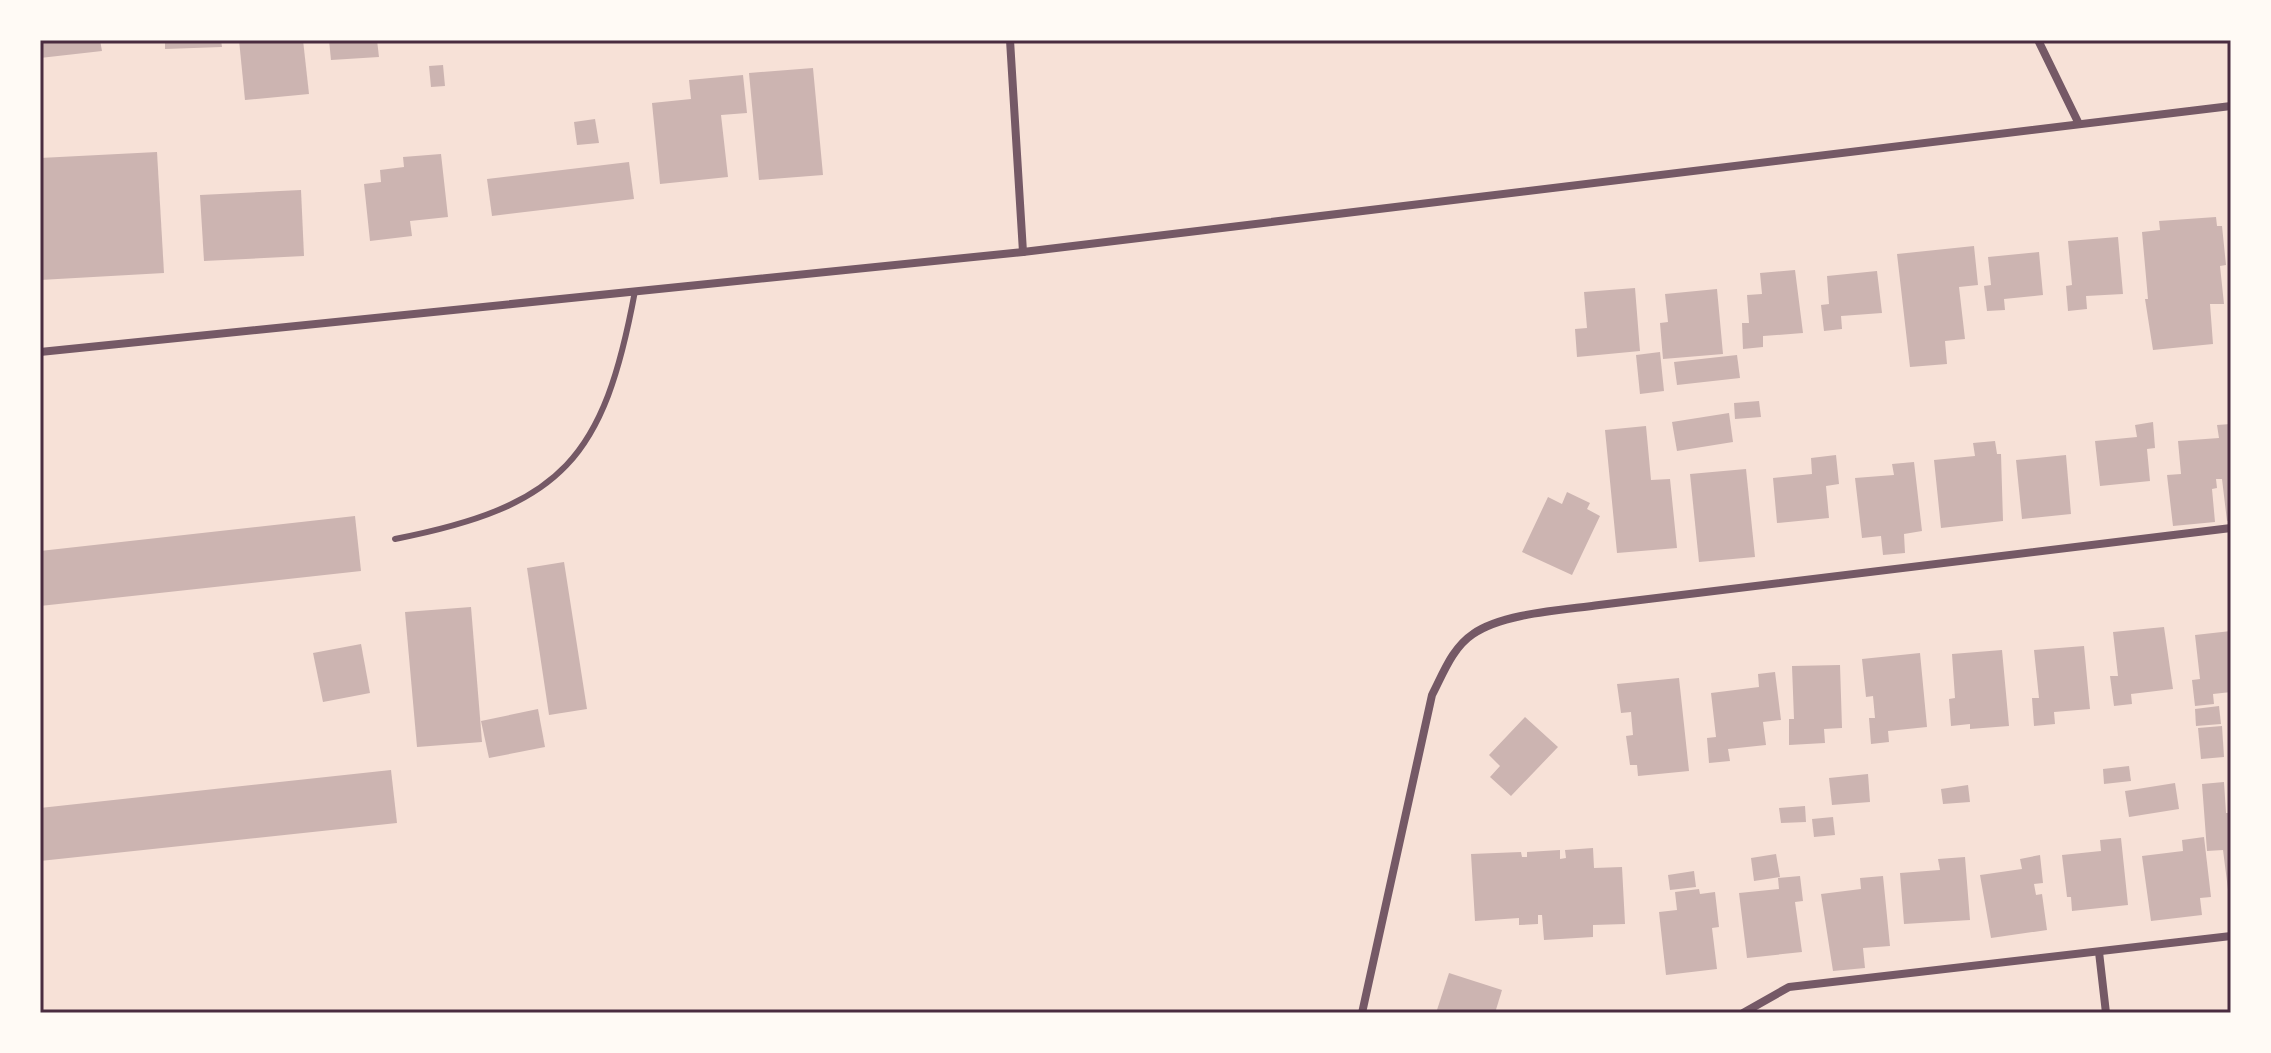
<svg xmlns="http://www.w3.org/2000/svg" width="2271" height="1053" viewBox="0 0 2271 1053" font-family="'DejaVu Sans',sans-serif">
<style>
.building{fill:#ccb4b1}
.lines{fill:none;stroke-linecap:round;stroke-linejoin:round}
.service{stroke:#755966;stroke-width:6}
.minor{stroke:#755966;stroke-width:8}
.neatline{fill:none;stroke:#4a2c40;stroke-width:3}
</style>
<rect width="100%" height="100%" fill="#f7e1d7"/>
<!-- building -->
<g class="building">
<polygon points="40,40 100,40 102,51 40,58"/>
<polygon points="165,40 221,40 222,47 165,49"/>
<polygon points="239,40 303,40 309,94 245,100"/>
<polygon points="329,40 377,40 379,57 331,60"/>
<polygon points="443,65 445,86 431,87 429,66"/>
<polygon points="813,68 823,175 759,180 749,73"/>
<polygon points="743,75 747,113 721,115 728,177 660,184 652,103 691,99 689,80"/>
<polygon points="595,119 599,143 577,145 574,122"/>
<polygon points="157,152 164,273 40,280 40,158"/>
<polygon points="441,154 448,217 410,221 412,236 370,241 364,184 381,182 380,170 404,167 403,157"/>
<polygon points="629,162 634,199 492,216 487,179"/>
<polygon points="301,190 304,256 204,261 200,195"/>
<polygon points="2216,217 2217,226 2222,226 2226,265 2220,266 2224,304 2210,304 2213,344 2153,350 2145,299 2148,299 2142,232 2160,230 2159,221"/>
<polygon points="2118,237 2123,294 2086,296 2087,309 2068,311 2066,286 2072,285 2068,241"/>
<polygon points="1974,246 1978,285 1959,287 1965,339 1945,341 1947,364 1910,367 1897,254"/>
<polygon points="2039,252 2043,295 2004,299 2005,310 1987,311 1984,286 1991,285 1988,257"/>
<polygon points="1795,270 1803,333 1763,336 1763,347 1743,349 1742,323 1749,323 1747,295 1762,294 1760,273"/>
<polygon points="1877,271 1882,313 1841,316 1842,329 1824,331 1821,305 1829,304 1827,276"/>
<polygon points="1635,288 1640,351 1577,357 1575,329 1587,328 1584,292"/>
<polygon points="1717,289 1723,354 1663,359 1660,323 1668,322 1665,294"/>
<polygon points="1660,352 1664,391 1640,394 1636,355"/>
<polygon points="1737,355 1740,378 1677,385 1674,362"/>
<polygon points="1759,401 1761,417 1735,419 1734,403"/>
<polygon points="1729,413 1733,442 1677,451 1672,422"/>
<polygon points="2153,422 2155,448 2147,449 2150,481 2100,486 2095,441 2137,437 2135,425"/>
<polygon points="2231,424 2231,520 2227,521 2222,479 2216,479 2217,488 2212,489 2215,522 2173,526 2167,475 2181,474 2178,441 2219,438 2217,425"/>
<polygon points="1646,426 1651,480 1670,479 1677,548 1617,553 1605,430"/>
<polygon points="1995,441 1997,454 2001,454 2003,521 1941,528 1934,460 1975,456 1973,443"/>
<polygon points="1836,455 1839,484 1826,486 1829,518 1777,523 1773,478 1812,474 1811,458"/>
<polygon points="2066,455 2071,514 2022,519 2016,460"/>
<polygon points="1914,462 1922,531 1904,534 1905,553 1883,555 1881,536 1862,538 1855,478 1894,475 1892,464"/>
<polygon points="1746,469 1755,557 1699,562 1690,474"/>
<polygon points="1567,492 1590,503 1587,509 1600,516 1572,575 1522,552 1548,497 1562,504"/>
<polygon points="355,516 361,571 40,606 40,551"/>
<polygon points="564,562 587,709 549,715 527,568"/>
<polygon points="471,607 482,742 417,747 405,612"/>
<polygon points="2164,627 2173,689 2131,694 2132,704 2114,706 2110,676 2118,676 2113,632"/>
<polygon points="2231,631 2231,692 2213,694 2214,704 2195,706 2192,680 2200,679 2195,635"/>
<polygon points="361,644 370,693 323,702 313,653"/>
<polygon points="2084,646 2090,709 2054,712 2055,724 2034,726 2032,698 2039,698 2034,650"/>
<polygon points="2002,650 2009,726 1970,729 1970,724 1951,726 1949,699 1955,698 1952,654"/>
<polygon points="1920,653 1927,727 1888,731 1889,742 1871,744 1869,718 1875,718 1873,696 1866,697 1862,659"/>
<polygon points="1840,665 1842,728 1824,729 1825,743 1789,745 1789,719 1794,719 1792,666"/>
<polygon points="1775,672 1781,720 1763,722 1766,745 1728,749 1730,761 1709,763 1707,738 1716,737 1711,693 1759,687 1758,674"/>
<polygon points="1679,678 1689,771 1638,776 1637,765 1630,765 1626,736 1633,735 1631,712 1621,713 1617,684"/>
<polygon points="2219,706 2221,724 2196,726 2195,709"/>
<polygon points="538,709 545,747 489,758 481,721"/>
<polygon points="1525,717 1558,747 1511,796 1490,777 1500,766 1489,755"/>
<polygon points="2222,726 2224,757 2201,759 2198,728"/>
<polygon points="2129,766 2131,781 2104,784 2103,769"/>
<polygon points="391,770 397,823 40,861 40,808"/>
<polygon points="1868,774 1870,802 1832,805 1829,778"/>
<polygon points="2224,782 2226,813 2231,813 2231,913 2223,850 2207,851 2202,784"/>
<polygon points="2175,783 2179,809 2129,817 2125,791"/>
<polygon points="1968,785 1970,802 1943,804 1941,789"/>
<polygon points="1805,806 1806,822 1781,823 1779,808"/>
<polygon points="1833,817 1835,835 1814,837 1812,819"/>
<polygon points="2204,837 2211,897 2200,898 2202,915 2151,921 2142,856 2183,851 2182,840"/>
<polygon points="2121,838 2128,905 2072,911 2071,897 2067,897 2062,855 2101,851 2100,840"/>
<polygon points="1593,848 1594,868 1622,867 1625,924 1593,925 1593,937 1544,940 1542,915 1538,915 1538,924 1519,925 1519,918 1475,921 1471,854 1521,852 1522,857 1527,857 1527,852 1560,850 1560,859 1566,858 1565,850"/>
<polygon points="1776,854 1780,877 1754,881 1751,858"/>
<polygon points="2040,855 2043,883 2034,884 2036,895 2042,894 2047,930 1991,938 1980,875 2022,869 2020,859"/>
<polygon points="1965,857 1970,920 1904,924 1900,873 1940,870 1938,859"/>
<polygon points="1694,871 1696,887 1670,890 1668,875"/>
<polygon points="1800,876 1803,901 1795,902 1802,952 1747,958 1739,893 1779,889 1778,878"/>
<polygon points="1883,876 1890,946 1863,948 1865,968 1833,971 1821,894 1861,889 1860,878"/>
<polygon points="1699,889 1700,894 1715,892 1719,927 1712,928 1717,969 1666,975 1659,912 1677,910 1675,892"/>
<polygon points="1449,973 1502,990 1495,1013 1436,1013"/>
</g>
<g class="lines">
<!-- service -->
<path class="service" d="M395,539C563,506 604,458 635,291"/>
<!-- minor -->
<g class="minor">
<polyline points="1010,40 1023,252"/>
<polyline points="2038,40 2078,122"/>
<polyline points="40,352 1023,252 2231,106"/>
<polyline points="2099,952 2106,1013"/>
<path d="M1362,1013L1432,695C1443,674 1452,648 1473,634C1503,613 1564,610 1599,605L2231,528"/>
<polyline points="1743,1013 1789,987 2231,936"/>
</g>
</g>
<!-- border -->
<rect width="2271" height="1053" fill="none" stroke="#fffaf5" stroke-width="84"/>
<rect x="42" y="42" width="2187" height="969" class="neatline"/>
</svg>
